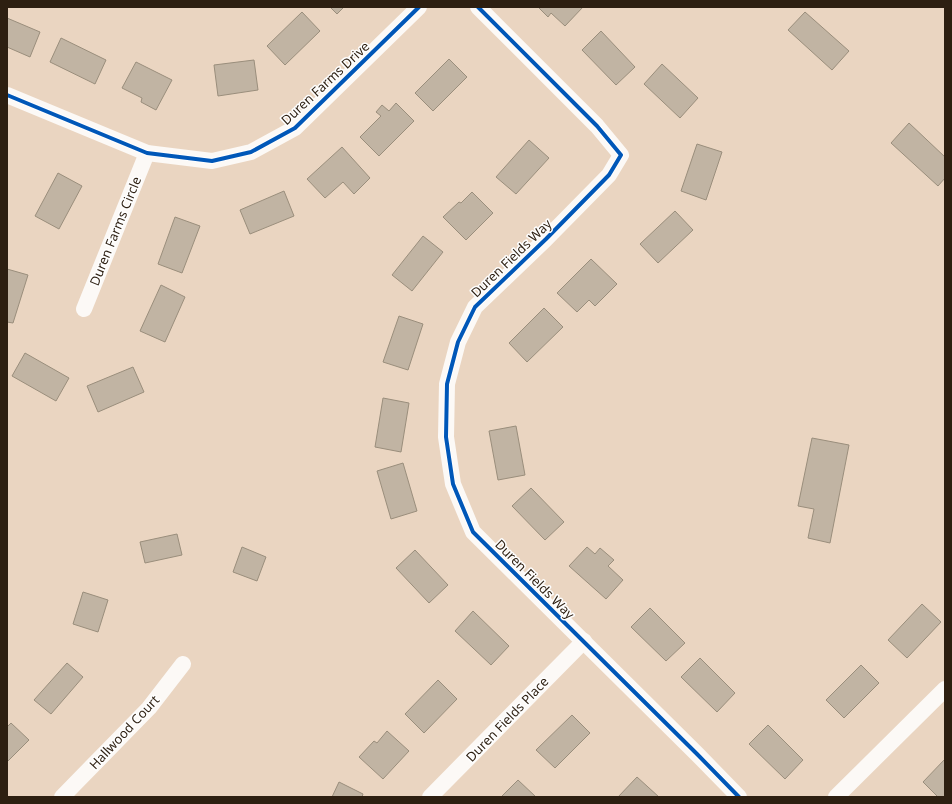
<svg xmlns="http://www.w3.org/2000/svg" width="952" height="804" viewBox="0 0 952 804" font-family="'Noto Sans',sans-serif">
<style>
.building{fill:#c1b4a3;stroke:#9a8e7c}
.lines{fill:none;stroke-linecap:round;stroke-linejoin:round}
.street{stroke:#fcf9f6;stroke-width:16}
.cycleway-casing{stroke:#fefefe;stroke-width:6}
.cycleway{stroke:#0057b8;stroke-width:4}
.labels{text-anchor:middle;stroke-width:3;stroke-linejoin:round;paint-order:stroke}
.street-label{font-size:13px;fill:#2d1f11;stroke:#fefefe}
</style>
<rect width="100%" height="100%" fill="#ead5c1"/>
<!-- building -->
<g class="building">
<polygon points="330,7 344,7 337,14"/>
<polygon points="538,7 583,7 565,26 551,13 548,17"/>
<polygon points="302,12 320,31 285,65 267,46"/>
<polygon points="805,12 849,51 832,70 788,30"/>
<polygon points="7,18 40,32 30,57 7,47"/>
<polygon points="601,31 635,67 616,85 582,50"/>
<polygon points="61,38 106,60 95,84 50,62"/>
<polygon points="449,59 467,77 433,111 415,93"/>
<polygon points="254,60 258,90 218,96 214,65"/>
<polygon points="136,62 172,80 156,110 141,102 142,98 122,88"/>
<polygon points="662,64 698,98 680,118 644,84"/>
<polygon points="396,103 414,121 379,156 360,137 381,116 376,112 382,105 389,111"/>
<polygon points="909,123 945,157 945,178 938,186 891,143"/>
<polygon points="529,140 549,158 516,194 496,177"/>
<polygon points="697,144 722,152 706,200 681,191"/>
<polygon points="342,147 370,178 354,194 343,182 325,198 307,179"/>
<polygon points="58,173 82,186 59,229 35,216"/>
<polygon points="284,191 294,216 250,234 240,210"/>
<polygon points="472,192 493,213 466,240 443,217 459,202 461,203"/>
<polygon points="675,211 693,230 658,263 640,244"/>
<polygon points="175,217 200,226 182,273 158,264"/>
<polygon points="423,236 443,252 412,291 392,275"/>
<polygon points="591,259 617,284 595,306 589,300 577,312 557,293"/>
<polygon points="7,269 28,275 13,323 7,322"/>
<polygon points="161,285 185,297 165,342 140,331"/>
<polygon points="544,308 563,327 527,362 509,343"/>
<polygon points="399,316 423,324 408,370 383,362"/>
<polygon points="25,353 69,378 56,401 12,376"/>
<polygon points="133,367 144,392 98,412 87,386"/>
<polygon points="383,398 409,403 401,452 375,447"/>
<polygon points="516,426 525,475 498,480 489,431"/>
<polygon points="812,438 849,445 830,543 808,538 814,509 798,506"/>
<polygon points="403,463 417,511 391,519 377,471"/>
<polygon points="531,488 564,522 545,540 512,506"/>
<polygon points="177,534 182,555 145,563 140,542"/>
<polygon points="242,547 266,557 257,581 233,572"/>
<polygon points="587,547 595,554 600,548 614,560 608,566 623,580 606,599 569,566"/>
<polygon points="415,550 448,585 429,603 396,568"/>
<polygon points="83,592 108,600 98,632 73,624"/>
<polygon points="922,604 941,622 907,658 888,640"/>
<polygon points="650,608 685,643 666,661 631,627"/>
<polygon points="473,611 509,646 491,665 455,631"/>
<polygon points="700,658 735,693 717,712 681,677"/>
<polygon points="67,663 83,677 51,714 34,700"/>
<polygon points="861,665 879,683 844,718 826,700"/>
<polygon points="438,680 457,699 424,733 405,714"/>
<polygon points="572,715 590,733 555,768 536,750"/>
<polygon points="11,723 29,740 7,762 7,727"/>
<polygon points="768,725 803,760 785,779 749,744"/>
<polygon points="387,731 409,751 383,779 359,757 374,741 377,743"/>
<polygon points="945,759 945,796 944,797 938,797 923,782"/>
<polygon points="637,777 659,797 618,797"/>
<polygon points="518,780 536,797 501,797"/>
<polygon points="339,782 363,794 362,797 332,797"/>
</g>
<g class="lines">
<!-- street -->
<g class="street">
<polyline points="478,7 597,126 621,155 609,175 546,239 475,307 458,342 447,384 446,437 453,484 473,532 697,754 739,797"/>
<polyline points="7,95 147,153 212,161 251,152 295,128 419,7"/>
<polyline points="84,309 147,153"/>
<polyline points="62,797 149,708 183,664"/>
<path d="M430,797C481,745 532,693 584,641"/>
<polyline points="836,797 945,689"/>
</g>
<defs>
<g id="cycleway">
<polyline points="478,7 597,126 621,155 609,175 546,239 475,307 458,342 447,384 446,437 453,484 473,532 697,754 739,797"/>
<polyline points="7,95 147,153 212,161 251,152 295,128 419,7"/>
</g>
</defs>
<!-- cycleway casing -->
<use href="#cycleway" class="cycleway-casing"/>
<!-- cycleway -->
<use href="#cycleway" class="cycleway"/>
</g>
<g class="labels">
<!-- street labels -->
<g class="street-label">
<text transform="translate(325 83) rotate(-43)" y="5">Duren Farms Drive</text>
<text transform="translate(115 231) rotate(-68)" y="5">Duren Farms Circle</text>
<text transform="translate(511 258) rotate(-44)" y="5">Duren Fields Way</text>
<text transform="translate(535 579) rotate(45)" y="5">Duren Fields Way</text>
<text transform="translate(507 719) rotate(-46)" y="5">Duren Fields Place</text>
<text transform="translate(124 732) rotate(-47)" y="5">Hallwood Court</text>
</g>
</g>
<!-- border -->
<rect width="952" height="804" fill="none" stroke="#2d1f11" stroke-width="16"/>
</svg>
